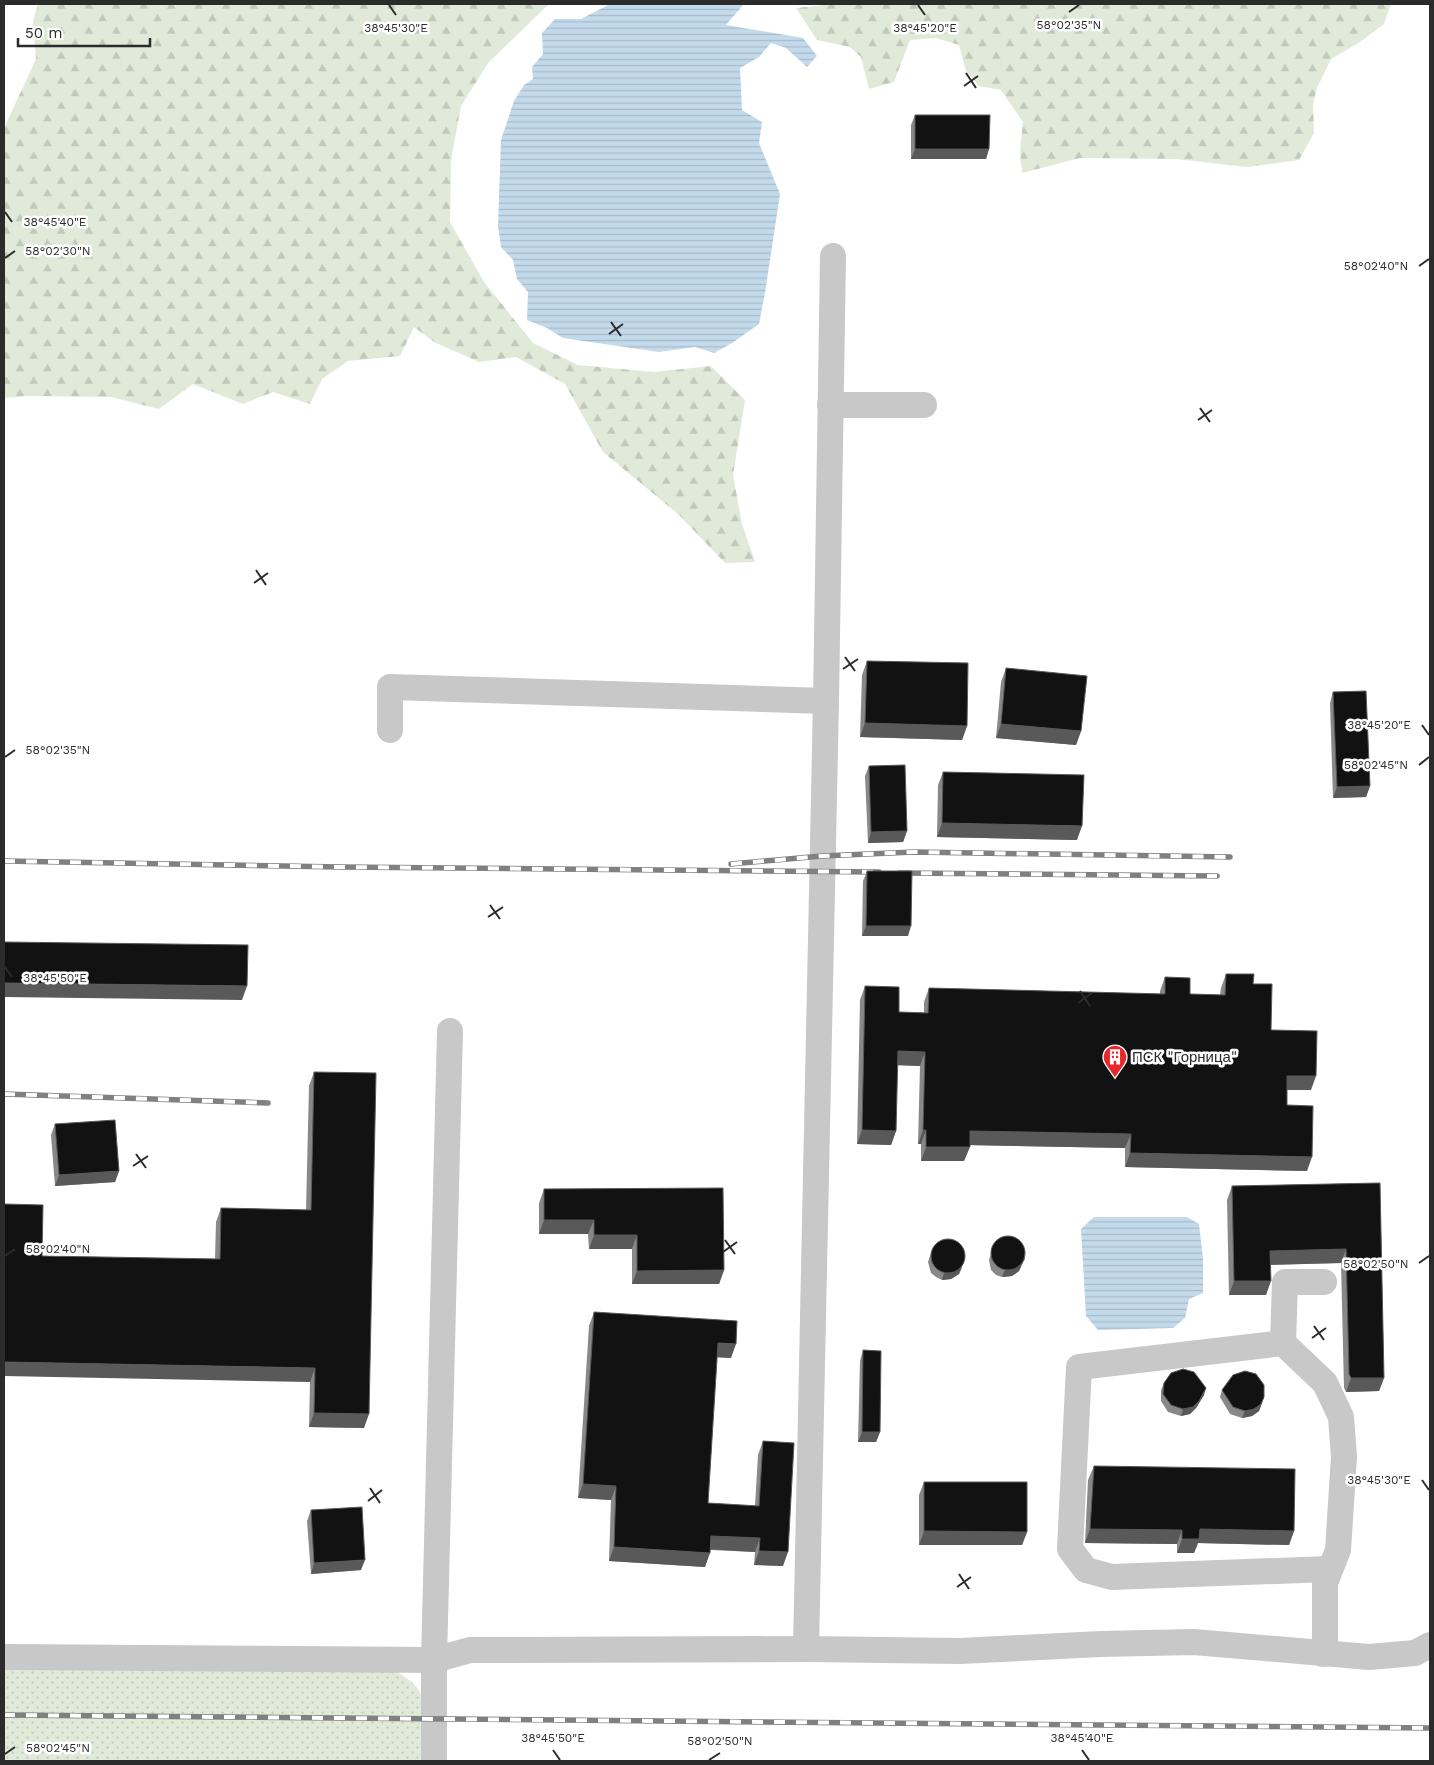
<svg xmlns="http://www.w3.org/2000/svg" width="1434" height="1765" viewBox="0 0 1434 1765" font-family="'Work Sans',sans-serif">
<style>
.grass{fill:url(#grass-dots)}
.forest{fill:url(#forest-firs)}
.water{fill:url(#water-rules)}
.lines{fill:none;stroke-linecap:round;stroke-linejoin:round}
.minor{stroke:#c8c8c8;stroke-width:26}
.rail-casing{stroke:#808080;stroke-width:5.5}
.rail{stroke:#fff;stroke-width:4;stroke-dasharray:11;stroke-linecap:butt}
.wall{fill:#888}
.shaded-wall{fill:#595959}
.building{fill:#121212;stroke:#595959}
.ticks{fill:none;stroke:#2b2b2b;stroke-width:2}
.labels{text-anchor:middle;stroke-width:5;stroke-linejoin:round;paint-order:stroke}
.poi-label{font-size:15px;fill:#2b2b2b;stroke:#fff;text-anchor:start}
.ticks-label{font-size:12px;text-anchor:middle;fill:#2b2b2b;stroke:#fff;stroke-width:5;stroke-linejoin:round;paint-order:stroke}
</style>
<defs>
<pattern id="grass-dots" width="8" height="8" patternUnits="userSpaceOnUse" patternTransform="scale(1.25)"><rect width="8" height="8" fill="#e1ead8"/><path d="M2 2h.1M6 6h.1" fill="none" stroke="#c1c9ba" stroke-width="1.8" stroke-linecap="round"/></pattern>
<pattern id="forest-firs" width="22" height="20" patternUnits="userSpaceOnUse" patternTransform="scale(1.25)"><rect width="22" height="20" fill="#e1ead8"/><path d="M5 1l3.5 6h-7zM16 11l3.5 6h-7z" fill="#c1c9ba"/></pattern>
<pattern id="water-rules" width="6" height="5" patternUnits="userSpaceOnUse" patternTransform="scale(1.25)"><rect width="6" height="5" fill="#c3daeb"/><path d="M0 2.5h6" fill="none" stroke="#a8bbca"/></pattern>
</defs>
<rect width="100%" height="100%" fill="#fff"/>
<!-- grass -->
<path class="grass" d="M4,1667L395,1671C404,1676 413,1681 419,1691C429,1706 425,1743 425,1761H4Z"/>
<!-- forest -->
<g class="forest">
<polygon points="38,4 549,4 488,63 461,106 451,160 450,222 484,282 533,343 578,365 654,372 711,366 745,400 733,475 742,524 755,562 725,563 678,514 603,452 565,384 516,357 479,362 434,342 414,327 400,356 348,361 322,379 310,404 273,392 243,404 193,384 159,409 111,397 27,396 4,398 4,128 36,59 33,21"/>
<polygon points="835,4 1391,4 1384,24 1360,42 1331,59 1317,88 1313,104 1314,133 1299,160 1247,167 1176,159 1080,158 1022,173 1020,152 1023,122 1001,90 979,86 966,71 959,45 936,38 910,40 894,82 869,89 861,57 850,47 817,40 796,8"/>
</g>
<!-- water -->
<g class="water">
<polygon points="610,4 744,4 726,25 803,38 817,56 807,67 786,48 771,43 759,57 740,68 742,110 762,122 759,143 780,194 765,293 759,324 732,343 714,353 695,347 659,352 563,338 547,328 527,320 528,292 517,279 513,260 501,247 498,226 501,140 514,101 524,85 533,79 532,67 543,54 542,33 555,19 581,19"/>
<polygon points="1094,1217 1187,1217 1199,1224 1203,1259 1203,1293 1189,1299 1185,1318 1173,1328 1098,1330 1086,1316 1081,1229"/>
</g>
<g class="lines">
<!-- minor -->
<g class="minor">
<polyline points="830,405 924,405"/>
<polyline points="390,730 390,687 826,701"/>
<polyline points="1283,1343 1079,1367 1070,1549 1086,1570 1112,1577 1329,1569"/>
<polyline points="806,1649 826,701 833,256"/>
<polyline points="1323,1654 1325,1641 1325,1583 1338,1550 1344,1457 1341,1417 1325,1383 1283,1343 1285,1282 1324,1282"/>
<polyline points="4,1657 434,1660 470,1650 806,1649 960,1651 1101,1644 1194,1642 1369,1657 1415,1653 1430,1645"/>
<polyline points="434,1761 434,1660 450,1031"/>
</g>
<defs>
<g id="rail">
<polyline points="4,861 340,867 879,872"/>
<polyline points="731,864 822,856 914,852 1230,857"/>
<polyline points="899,873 1217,876"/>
<polyline points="4,1094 268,1103"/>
<polyline points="4,1715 1430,1728"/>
</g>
</defs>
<!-- rail casing -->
<use href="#rail" class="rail-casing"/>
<!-- rail -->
<use href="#rail" class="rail"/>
</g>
<!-- wall -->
<g class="wall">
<polygon points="915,115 989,149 986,159 911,159 911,125"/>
<polygon points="867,661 967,726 962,740 860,737 862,675"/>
<polygon points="1006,668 1081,731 1076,745 996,738 1001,682"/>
<polygon points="1333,692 1370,786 1366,797 1333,798 1330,703"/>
<polygon points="869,766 907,831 903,842 868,843 865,776"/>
<polygon points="943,772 1077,840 937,837 938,785"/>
<polygon points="867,871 908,936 862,936 863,881"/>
<polygon points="1226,974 1253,984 1271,1030 1311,1090 1287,1090 1287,1105 1307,1171 1125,1167 1125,1148 970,1145 964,1161 921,1161 921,1144 918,1144 920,1066 897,1065 896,1131 891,1145 857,1144 860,1000 865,986 899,1012 924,1013 924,1002 929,988 1160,994 1160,991 1165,977 1190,994 1220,995 1221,988"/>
<polygon points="314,1072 364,1428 309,1427 310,1382 215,1259 216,1222 221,1208 306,1210 309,1086"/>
<polygon points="55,1124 119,1171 115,1182 55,1186 51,1135"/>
<polygon points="1380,1183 1384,1378 1379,1391 1346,1392 1344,1388 1341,1263 1271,1265 1266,1295 1229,1295 1227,1200 1232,1186"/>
<polygon points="544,1189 724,1270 719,1284 632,1284 632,1249 589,1249 588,1234 539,1234 539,1203"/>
<polygon points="994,1244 1025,1258 1019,1271 1012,1276 1002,1277 996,1275 991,1270 989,1260"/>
<polygon points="933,1247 962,1268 959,1274 951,1279 942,1280 936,1277 931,1273 928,1262"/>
<polygon points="594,1312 731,1358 717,1357 708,1503 755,1506 758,1455 763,1441 783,1566 754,1565 755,1552 710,1550 705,1567 609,1561 611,1500 578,1498 589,1326"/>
<polygon points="863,1350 880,1432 876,1442 858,1442 860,1361"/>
<polygon points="1164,1383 1204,1395 1196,1408 1190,1414 1181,1416 1168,1412 1161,1401 1161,1390"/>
<polygon points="1222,1390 1264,1397 1259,1411 1252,1416 1242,1418 1230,1414 1220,1397"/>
<polygon points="1094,1466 1294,1531 1289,1545 1198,1543 1194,1553 1177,1553 1177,1544 1085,1543 1088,1480"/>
<polygon points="924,1482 1027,1532 1022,1545 919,1545 919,1495"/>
<polygon points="311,1510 361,1570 311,1574 307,1521"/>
</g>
<!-- shaded-wall -->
<g class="shaded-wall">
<polygon points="915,149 989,149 986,159 911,159"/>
<polygon points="865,723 967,726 962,740 860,737"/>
<polygon points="1001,724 1081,731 1076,745 996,738"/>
<polygon points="1370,786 1366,797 1333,798 1337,787"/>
<polygon points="942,823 1082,826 1077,840 937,837"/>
<polygon points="907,831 903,842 868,843 871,832"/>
<polygon points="866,926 911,926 908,936 862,936"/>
<polygon points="4,983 247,986 242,1000 4,997"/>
<polygon points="898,1051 925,1052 920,1066 893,1065"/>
<polygon points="1287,1076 1316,1076 1311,1090 1282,1090"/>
<polygon points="862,1130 896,1131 891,1145 857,1144"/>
<polygon points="923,1130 926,1130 921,1144 918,1144"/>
<polygon points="970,1131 1131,1134 1125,1148 965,1145"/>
<polygon points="926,1147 970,1147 964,1161 921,1161"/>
<polygon points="1130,1153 1312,1157 1307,1171 1125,1167"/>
<polygon points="119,1171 115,1182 55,1186 59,1175"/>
<polygon points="544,1220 594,1220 588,1234 539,1234"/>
<polygon points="594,1235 637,1235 632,1249 589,1249"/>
<polygon points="1346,1249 1341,1263 1265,1265 1270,1251"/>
<polygon points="1025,1258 1019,1271 1012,1276 1002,1277 1005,1270"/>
<polygon points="964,1261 959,1274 951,1279 942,1280 944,1273"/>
<polygon points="724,1270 719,1284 632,1284 637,1271"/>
<polygon points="1234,1281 1271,1281 1266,1295 1229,1295"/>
<polygon points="718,1343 736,1344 731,1358 712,1357"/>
<polygon points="4,1362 315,1368 310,1382 4,1376"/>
<polygon points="1351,1378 1384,1378 1379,1391 1346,1392"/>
<polygon points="1206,1388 1204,1395 1196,1408 1190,1414 1181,1416 1183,1409"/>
<polygon points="1264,1397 1259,1411 1252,1416 1242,1418 1245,1411"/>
<polygon points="314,1413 369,1414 364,1428 309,1427"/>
<polygon points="862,1432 880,1432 876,1442 858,1442"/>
<polygon points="583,1484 616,1486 611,1500 578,1498"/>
<polygon points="1090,1529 1182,1530 1177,1544 1085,1543"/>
<polygon points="1200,1529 1294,1531 1289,1545 1198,1543 1194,1553 1177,1553 1182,1539"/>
<polygon points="924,1531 1027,1532 1022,1545 919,1545"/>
<polygon points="711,1536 760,1538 755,1552 706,1549"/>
<polygon points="614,1547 710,1553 705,1567 609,1561"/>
<polygon points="759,1551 788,1552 783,1566 754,1565"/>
<polygon points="365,1560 361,1570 311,1574 314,1563"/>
</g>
<!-- building -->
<g class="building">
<polygon points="915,115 990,115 989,149 915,149"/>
<polygon points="867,661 968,663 967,726 865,723"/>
<polygon points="1006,668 1087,676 1081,731 1001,724"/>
<polygon points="1366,691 1370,786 1337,787 1333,692"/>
<polygon points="905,765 907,831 871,832 869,766"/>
<polygon points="943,772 1084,775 1082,826 942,823"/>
<polygon points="867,871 912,871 911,926 866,926"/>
<polygon points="4,942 248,945 247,986 4,983"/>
<polygon points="1226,974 1254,974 1253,984 1272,984 1271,1030 1317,1031 1316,1076 1287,1076 1287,1105 1313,1106 1312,1157 1130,1153 1131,1134 970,1131 970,1147 926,1147 926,1130 923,1130 925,1052 898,1051 896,1131 862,1130 865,986 899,987 899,1012 928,1013 929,988 1165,994 1165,977 1190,978 1190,994 1225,995"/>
<polygon points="314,1072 376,1073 369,1414 314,1413 315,1368 4,1362 4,1204 43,1205 42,1256 220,1259 221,1208 311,1210"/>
<polygon points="115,1120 119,1171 59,1175 55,1124"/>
<polygon points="1380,1183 1384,1378 1351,1378 1349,1374 1346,1249 1270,1251 1271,1281 1234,1281 1232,1186"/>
<polygon points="723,1188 724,1270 637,1271 637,1235 594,1235 594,1220 544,1220 544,1189"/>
<circle cx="1008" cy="1253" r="17"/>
<circle cx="948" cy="1256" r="17"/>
<polygon points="594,1312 737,1321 736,1344 718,1343 708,1503 759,1506 763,1441 794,1443 788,1552 759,1551 760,1538 711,1536 710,1553 614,1547 616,1486 583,1484"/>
<polygon points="863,1350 881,1351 880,1432 862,1432"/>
<polygon points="1183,1369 1194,1372 1206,1388 1199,1401 1193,1407 1183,1409 1171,1405 1163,1394 1164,1383 1171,1373"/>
<polygon points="1245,1371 1256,1374 1264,1385 1264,1397 1261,1404 1254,1409 1245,1411 1233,1407 1222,1390 1233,1375"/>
<polygon points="1094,1466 1295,1469 1294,1531 1200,1529 1199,1539 1182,1539 1182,1530 1090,1529"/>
<polygon points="924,1482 1027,1482 1027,1532 924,1531"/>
<polygon points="362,1507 365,1560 314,1563 311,1510"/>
</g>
<!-- ticks -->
<path class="ticks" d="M389,5L396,15M918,5L925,15M1069,12L1079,5M966,73L976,88M964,86L978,76M5,212L12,222M5,258L15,251M1419,266L1429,259M611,322L621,336M609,334L623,324M1200,408L1210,422M1198,420L1212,410M256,570L266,585M254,583L268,573M845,657L855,671M843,669L858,659M1422,725L1429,735M5,757L15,750M1419,765L1429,757M490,905L500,919M488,917L503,907M5,967L12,977M1080,991L1090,1006M1078,1003L1092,993M136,1154L146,1168M133,1166L148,1156M725,1240L735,1254M723,1252L737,1242M5,1256L15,1249M1419,1263L1429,1256M1314,1326L1324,1340M1312,1338L1326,1328M1422,1480L1429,1490M370,1488L380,1503M368,1501L382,1490M959,1574L969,1589M957,1587L971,1577M553,1750L560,1760M1082,1750L1089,1760M5,1754L15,1747M709,1760L720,1753"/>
<!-- icons -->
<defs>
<symbol id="building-pin" viewBox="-11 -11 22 30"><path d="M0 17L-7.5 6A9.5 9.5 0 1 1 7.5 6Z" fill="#e9262c" stroke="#fff"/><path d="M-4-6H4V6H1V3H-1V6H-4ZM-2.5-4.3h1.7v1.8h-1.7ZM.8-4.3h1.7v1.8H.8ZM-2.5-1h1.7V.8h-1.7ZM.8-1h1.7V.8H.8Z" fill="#fff"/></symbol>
</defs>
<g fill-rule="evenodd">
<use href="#building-pin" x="1101" y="1043" width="28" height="38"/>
</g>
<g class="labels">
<!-- poi labels -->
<g class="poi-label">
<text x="1132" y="1062">ПСК "Горница"</text>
</g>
</g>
<g class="ticks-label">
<text x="1069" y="29">58°02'35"N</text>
<text x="396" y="32">38°45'30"E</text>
<text x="925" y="32">38°45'20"E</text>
<text x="55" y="226">38°45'40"E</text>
<text x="58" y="255">58°02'30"N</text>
<text x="1376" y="270">58°02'40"N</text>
<text x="1379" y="729">38°45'20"E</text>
<text x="58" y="754">58°02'35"N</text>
<text x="1376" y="769">58°02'45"N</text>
<text x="55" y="982">38°45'50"E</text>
<text x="58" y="1253">58°02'40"N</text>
<text x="1376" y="1268">58°02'50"N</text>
<text x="1379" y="1484">38°45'30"E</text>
<text x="553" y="1742">38°45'50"E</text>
<text x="1082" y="1742">38°45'40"E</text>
<text x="720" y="1745">58°02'50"N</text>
<text x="58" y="1752">58°02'45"N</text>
</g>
<!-- border -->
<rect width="1434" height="1765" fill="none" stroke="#2b2b2b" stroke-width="10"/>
<!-- scale -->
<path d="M18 38v8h132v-8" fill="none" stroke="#2b2b2b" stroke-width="2.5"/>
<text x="25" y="38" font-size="15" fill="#2b2b2b" stroke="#ffffff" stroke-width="4" paint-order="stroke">50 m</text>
</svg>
